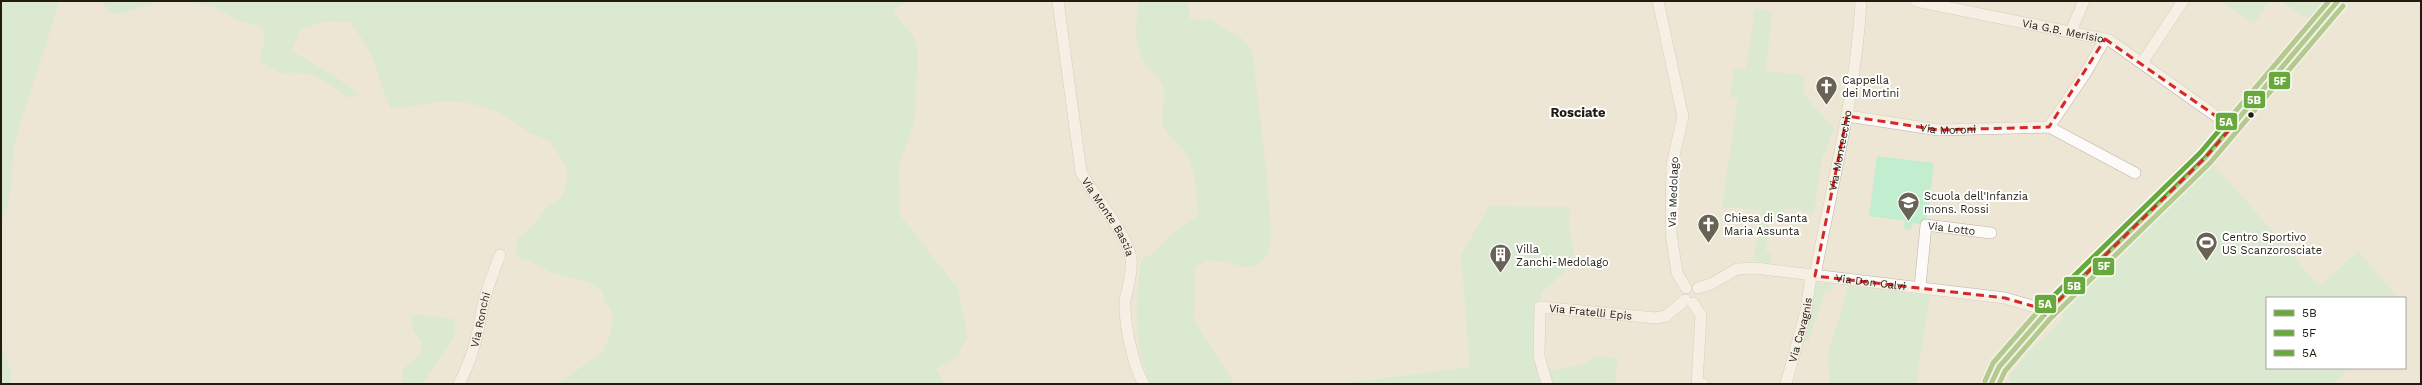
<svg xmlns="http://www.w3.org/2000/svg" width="2422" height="385" viewBox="0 0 2422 385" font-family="'Work Sans',sans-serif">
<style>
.green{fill:#c3edcf}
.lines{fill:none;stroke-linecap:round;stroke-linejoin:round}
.minor-casing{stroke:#b9b2a4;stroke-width:12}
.tertiary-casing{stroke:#b9b2a4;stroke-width:14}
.minor{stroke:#fcfbf9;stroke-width:11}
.tertiary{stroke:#fcfbf9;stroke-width:13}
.bus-1-casing{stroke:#fff;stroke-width:8}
.bus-2-casing{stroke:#fff;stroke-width:8}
.bus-3-casing{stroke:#fff;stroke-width:8}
.bus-1{stroke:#69a83a;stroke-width:5}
.bus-2{stroke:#69a83a;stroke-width:5}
.bus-3{stroke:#69a83a;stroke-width:5}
.marked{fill:none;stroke:#d62828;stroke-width:3;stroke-dasharray:8 5;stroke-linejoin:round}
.bus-dot{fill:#211c10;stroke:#fff;stroke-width:1.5}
.labels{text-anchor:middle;stroke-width:4;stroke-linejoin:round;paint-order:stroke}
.street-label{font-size:11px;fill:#211c10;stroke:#fff}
.poi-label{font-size:11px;fill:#211c10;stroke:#fff;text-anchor:start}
.quarter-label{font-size:13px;font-weight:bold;fill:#211c10;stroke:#fff}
.line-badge{stroke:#fff;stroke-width:1.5}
.badge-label{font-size:11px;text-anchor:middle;font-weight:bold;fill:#fff}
</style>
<rect width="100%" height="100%" fill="#eee6d4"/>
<!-- green -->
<g class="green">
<polygon points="1,1 60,1 21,120 13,151 12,180 7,208 1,222"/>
<polygon points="102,1 161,1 122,14 109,12"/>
<path d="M184,1H910L892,10L914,37L917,50L916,108L912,130L899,167L900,215L957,287L968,336L956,358L936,369L945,384H557L603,352L611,331L613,314L604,301L603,291C584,276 574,281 554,273C541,268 530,259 516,257L517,239L529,230L547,207L562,196L567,182V168L550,141L530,133L499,112L465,102L446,101L391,109C376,73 377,54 349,22L328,21L301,29L292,51L336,77L360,95L348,98C324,80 311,69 280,74L259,61L265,39L262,28L235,19L214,7Z"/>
<path d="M1139,1H1188L1190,19L1212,20C1232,39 1246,29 1254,60C1257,106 1266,151 1268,196C1269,212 1273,229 1270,245C1269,252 1266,258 1260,263C1242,277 1219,248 1195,268L1194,320L1235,384H1150C1133,343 1135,303 1141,260L1156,251L1173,233L1199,214C1195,194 1198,174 1187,155C1182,145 1167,138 1164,127C1159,112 1169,96 1161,82C1158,76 1151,71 1147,66C1132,45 1136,25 1139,1Z"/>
<polygon points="2220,1 2270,1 2254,24"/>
<polygon points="2279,1 2325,1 2309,19"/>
<polygon points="1755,9 1772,11 1766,71 1804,75 1803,93 1834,129 1822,159 1814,213 1785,208 1783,218 1769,213 1766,251 1771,253 1770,263 1754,261 1761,210 1722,207 1738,98 1730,97 1734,68 1746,70"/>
<polygon points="1877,156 1934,163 1926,225 1912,223 1911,230 1904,229 1905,221 1869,216"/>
<polygon points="2211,162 2280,239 2319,287 2358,251 2398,298 2267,298 2267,368 2349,368 2333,384 2011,384 2008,378 2026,354 2064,319 2061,315 2168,210"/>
<polygon points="1489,206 1570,207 1569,228 1574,252 1562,275 1546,288 1541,295 1539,326 1547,384 1340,384 1470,367 1461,255"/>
<polygon points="1813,282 1834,284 1833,291 1826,289 1808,342 1802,341"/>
<polygon points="1849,286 1930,296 1916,384 1829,384 1828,353"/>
<path d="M412,314L454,319L455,336L422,384H401C402,357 417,367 422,349C424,341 415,336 413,330C412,325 412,319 412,314Z"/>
<polygon points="1,346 12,375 10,384 1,384"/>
<polygon points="1596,355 1618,359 1615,384 1551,384 1548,371 1584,364"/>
</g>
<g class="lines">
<defs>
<g id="minor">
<path id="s1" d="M1058,1L1081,172C1094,197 1128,234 1131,259C1133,273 1127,288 1125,301C1124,322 1133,367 1144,384"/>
<polyline points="1658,1 1683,117 1672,164 1671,233 1677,273 1686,288"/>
<path id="s2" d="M1916,1L2109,40L2223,121L2230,129"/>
<polyline points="2071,31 2084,1"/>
<polyline points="2142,63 2183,1"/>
<path id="s3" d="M1847,116L1939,130L2049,127L2135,173"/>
<polyline points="2049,127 2085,74 2105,39"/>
<path id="s4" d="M1815,276C1832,184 1856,94 1861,1"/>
<path id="s5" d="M1920,287L1926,225L1991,233"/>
<path id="s6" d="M1698,288L1711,284L1737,269L1755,268L2005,298L2036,307L2045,314"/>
<polyline points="1693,303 1701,315 1697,383 1703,384"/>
<path id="s7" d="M459,384C473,357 478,334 483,305C487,288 494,271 500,255"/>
<path id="s8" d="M1547,384L1539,356L1540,307L1656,318L1666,316L1685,300"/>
<path id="s9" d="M1786,384L1806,311L1811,275"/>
</g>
<polyline id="tertiary" points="1991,384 1999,367 2045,314 2205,158 2338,1"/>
</defs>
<!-- minor casing -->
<use href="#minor" class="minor-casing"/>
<!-- tertiary casing -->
<use href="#tertiary" class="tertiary-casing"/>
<!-- minor -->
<use href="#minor" class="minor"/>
<!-- tertiary -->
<use href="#tertiary" class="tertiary"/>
<defs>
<polyline id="bus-1" points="1991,384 1999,367 2045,314 2205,158 2338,1"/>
<polyline id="bus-2" points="1999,384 2005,371 2050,319 2210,163 2343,6"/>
<polyline id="bus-3" points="1985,381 1993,363 2040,309 2200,153 2329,1"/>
</defs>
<!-- bus-1 casing -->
<use href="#bus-1" class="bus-1-casing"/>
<!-- bus-2 casing -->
<use href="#bus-2" class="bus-2-casing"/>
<!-- bus-3 casing -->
<use href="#bus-3" class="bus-3-casing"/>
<!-- bus-1 -->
<use href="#bus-1" class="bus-1"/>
<!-- bus-2 -->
<use href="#bus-2" class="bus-2"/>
<!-- bus-3 -->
<use href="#bus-3" class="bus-3"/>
</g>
<!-- marked area -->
<path d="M0 0H2422V385H0ZM2105,39L2223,121L2230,129L2205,158L2045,314L2036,307L2005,298L1815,276L1847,116L1939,130L2049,127Z" fill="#eee6d4" fill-opacity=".55" fill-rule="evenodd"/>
<path class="marked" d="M2105,39L2223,121L2230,129L2205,158L2045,314L2036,307L2005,298L1815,276L1847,116L1939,130L2049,127Z"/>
<!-- icons -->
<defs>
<symbol id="church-pin" viewBox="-11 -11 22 30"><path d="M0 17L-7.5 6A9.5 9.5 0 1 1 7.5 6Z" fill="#696355" stroke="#fff"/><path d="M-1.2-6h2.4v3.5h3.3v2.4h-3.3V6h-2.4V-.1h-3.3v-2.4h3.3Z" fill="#fff"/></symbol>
<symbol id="school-pin" viewBox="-11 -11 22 30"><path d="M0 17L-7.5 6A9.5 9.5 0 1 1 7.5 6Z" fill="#696355" stroke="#fff"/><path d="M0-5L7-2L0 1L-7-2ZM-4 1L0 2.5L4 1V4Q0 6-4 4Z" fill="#fff"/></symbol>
<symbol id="stadium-pin" viewBox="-11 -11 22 30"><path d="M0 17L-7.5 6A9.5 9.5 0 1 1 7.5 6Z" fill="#696355" stroke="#fff"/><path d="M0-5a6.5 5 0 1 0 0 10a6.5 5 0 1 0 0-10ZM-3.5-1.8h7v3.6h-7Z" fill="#fff"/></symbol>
<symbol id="building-pin" viewBox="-11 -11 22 30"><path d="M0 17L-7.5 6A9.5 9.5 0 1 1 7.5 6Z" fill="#696355" stroke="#fff"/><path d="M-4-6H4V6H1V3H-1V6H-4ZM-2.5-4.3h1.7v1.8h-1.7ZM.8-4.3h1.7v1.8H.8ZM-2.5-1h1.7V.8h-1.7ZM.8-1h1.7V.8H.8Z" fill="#fff"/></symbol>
</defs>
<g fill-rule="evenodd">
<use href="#church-pin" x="1814" y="74" width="25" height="34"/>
<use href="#school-pin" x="1896" y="190" width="25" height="34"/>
<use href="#church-pin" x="1696" y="212" width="25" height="34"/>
<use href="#stadium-pin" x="2194" y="230" width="25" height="34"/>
<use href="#building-pin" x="1488" y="242" width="25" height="34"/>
</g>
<!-- markers -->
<circle class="bus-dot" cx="2251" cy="115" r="3.5"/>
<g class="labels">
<!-- street labels -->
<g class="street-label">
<text dy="4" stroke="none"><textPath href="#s2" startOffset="150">Via G.B. Merisio</textPath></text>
<text dy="4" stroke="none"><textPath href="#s3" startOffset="102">Via Moroni</textPath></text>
<text dy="4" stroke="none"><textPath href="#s4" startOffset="128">Via Montecchio</textPath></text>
<text transform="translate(1673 192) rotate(-88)" y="4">Via Medolago</text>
<text dy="4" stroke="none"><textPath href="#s1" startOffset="225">Via Monte Bastia</textPath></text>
<text dy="4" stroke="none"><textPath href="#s5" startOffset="88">Via Lotto</textPath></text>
<text dy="4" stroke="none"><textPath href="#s6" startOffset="178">Via Don Calvi</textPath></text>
<text dy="4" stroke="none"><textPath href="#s8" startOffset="129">Via Fratelli Epis</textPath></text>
<text dy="4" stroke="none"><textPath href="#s7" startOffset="68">Via Ronchi</textPath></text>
<text dy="4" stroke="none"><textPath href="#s9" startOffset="56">Via Cavagnis</textPath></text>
</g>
<!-- poi labels -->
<g class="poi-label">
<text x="1842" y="84">Cappella<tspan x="1842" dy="13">dei Mortini</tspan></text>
<text x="1924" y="200">Scuola dell'Infanzia<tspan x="1924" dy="13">mons. Rossi</tspan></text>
<text x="1724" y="222">Chiesa di Santa<tspan x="1724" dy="13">Maria Assunta</tspan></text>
<text x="2222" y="241">Centro Sportivo<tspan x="2222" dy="13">US Scanzorosciate</tspan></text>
<text x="1516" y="253">Villa<tspan x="1516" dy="13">Zanchi-Medolago</tspan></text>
</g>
<!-- quarter labels -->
<g class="quarter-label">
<text x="1578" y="117">Rosciate</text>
</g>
</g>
<g class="line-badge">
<rect x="2268" y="71" width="23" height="19" rx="4" fill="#69a83a"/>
<rect x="2243" y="90" width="23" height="19" rx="4" fill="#69a83a"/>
<rect x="2215" y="112" width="23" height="19" rx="4" fill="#69a83a"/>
<rect x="2092" y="257" width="23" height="19" rx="4" fill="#69a83a"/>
<rect x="2063" y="276" width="23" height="19" rx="4" fill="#69a83a"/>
<rect x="2034" y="294" width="23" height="20" rx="4" fill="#69a83a"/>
</g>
<g class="badge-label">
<text x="2280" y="85">5F</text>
<text x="2254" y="104">5B</text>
<text x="2226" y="126">5A</text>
<text x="2104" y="270">5F</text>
<text x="2074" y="290">5B</text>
<text x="2045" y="308">5A</text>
</g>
<!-- border -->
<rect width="2422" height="385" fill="none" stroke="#211c10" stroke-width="4"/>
<!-- legend -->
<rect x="2266" y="297" width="140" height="72" fill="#ffffff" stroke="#a6a49f"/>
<rect x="2274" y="310" width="20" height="6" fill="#69a83a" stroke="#a6a49f"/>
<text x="2302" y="317" font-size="12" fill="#211c10">5B</text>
<rect x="2274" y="330" width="20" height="6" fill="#69a83a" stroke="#a6a49f"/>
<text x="2302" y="337" font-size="12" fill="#211c10">5F</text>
<rect x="2274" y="350" width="20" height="6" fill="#69a83a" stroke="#a6a49f"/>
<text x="2302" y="357" font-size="12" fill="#211c10">5A</text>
</svg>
